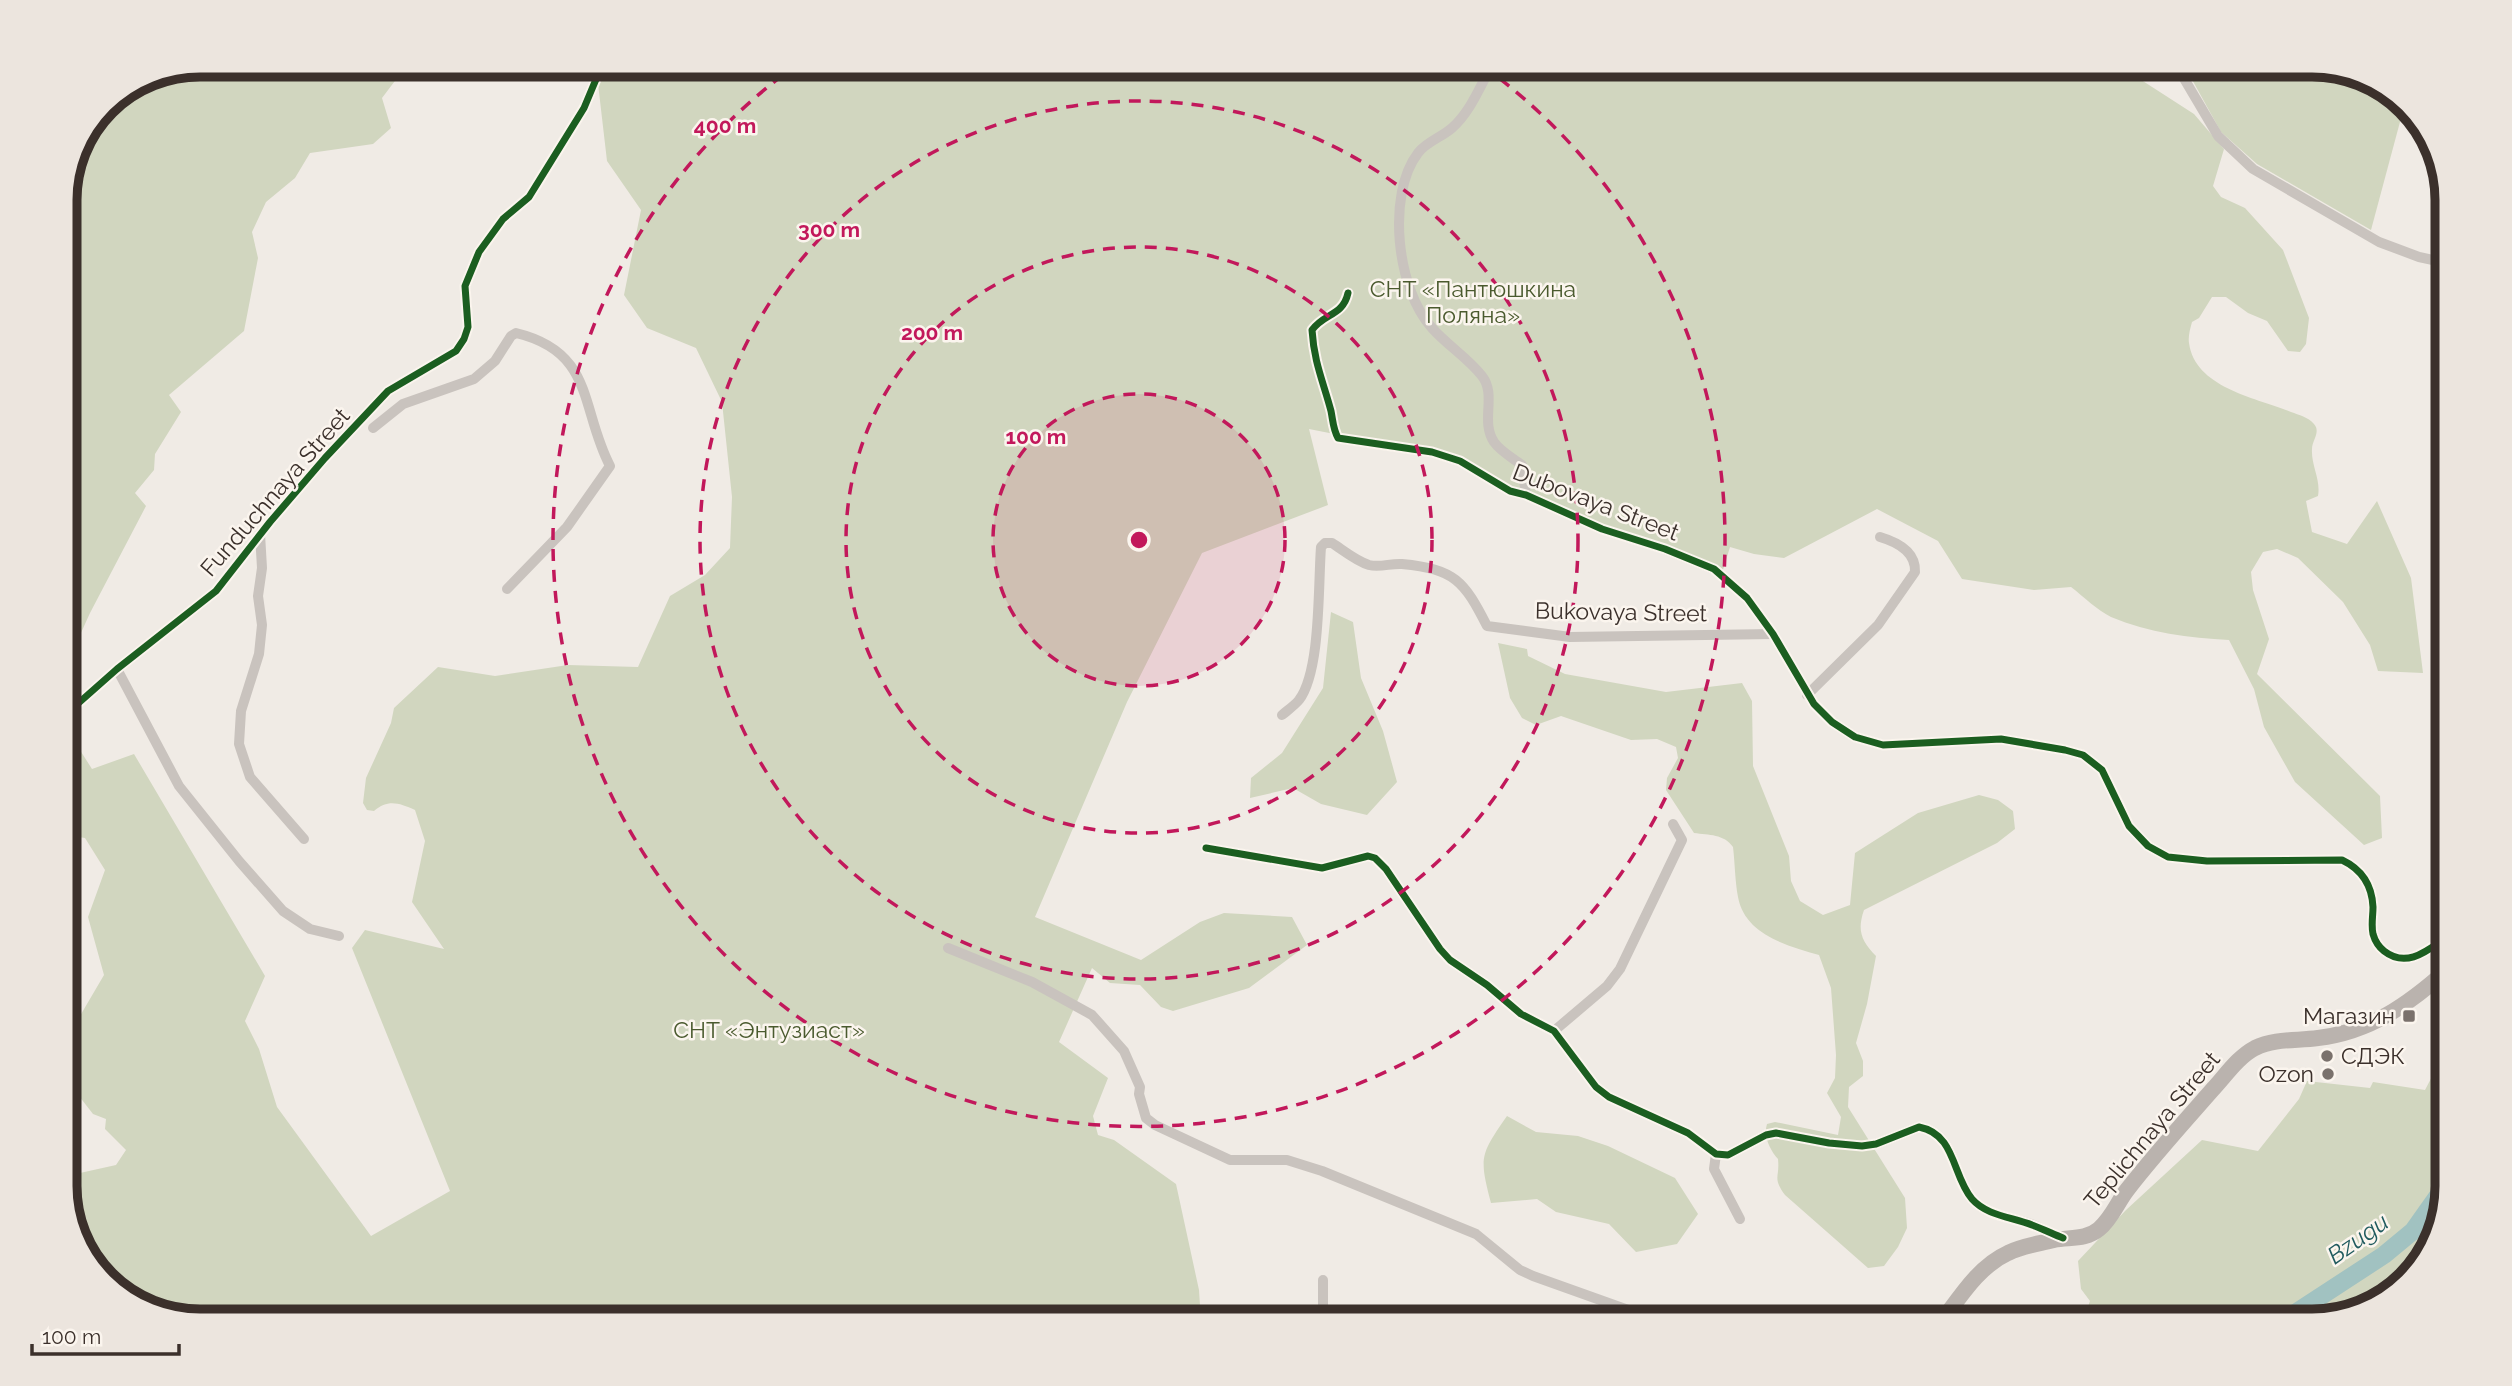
<svg xmlns="http://www.w3.org/2000/svg" width="2512" height="1386" viewBox="0 0 2512 1386" font-family="Raleway,sans-serif">
<style>
.green{fill:#d1d6bf}
.lines{fill:none;stroke-linecap:round;stroke-linejoin:round}
.river{stroke:#a1c2c1;stroke-width:18}
.street{stroke:#c9c3be;stroke-width:10}
.secondary{stroke:#bab3ae;stroke-width:16}
.cycleway-casing{stroke:#fbf5ee;stroke-width:11}
.cycleway{stroke:#1b5e20;stroke-width:7}
.ring{fill:none;stroke:#c2185b;stroke-width:3.5;stroke-dasharray:12 9}
.poi-dot{fill:#7a716c;stroke:#fbf5ee;stroke-width:2.5}
.labels{text-anchor:middle;stroke-width:5;stroke-linejoin:round;paint-order:stroke}
.park-label{font-size:23px;fill:#4a5a2e;stroke:#fbf5ee}
.street-label{font-size:23px;fill:#3b302b;stroke:#fbf5ee}
.poi-label{font-size:23px;fill:#3b302b;stroke:#fbf5ee;text-anchor:end}
.water-label{font-size:24px;font-style:italic;fill:#1f5a5e;stroke:#fbf5ee}
.rim{fill:none;stroke:#3b302b;stroke-width:9}
.centre{fill:#c2185b;stroke:#fbf5ee;stroke-width:3.5}
.ring-label{font-size:21px;text-anchor:middle;font-weight:bold;fill:#c2185b;stroke:#fbf5ee;stroke-width:5;stroke-linejoin:round;paint-order:stroke}
</style>
<rect width="100%" height="100%" fill="#f0ebe5"/>
<!-- green -->
<g class="green">
<polygon points="200,65 407,65 382,98 391,128 373,144 310,153 295,178 266,202 252,232 258,258 244,331 169,395 181,412 155,454 154,470 135,493 146,506 90,613 65,668 65,192 75,148 105,104 149,75"/>
<path d="M602,65H2118L2194,114L2224,149L2213,186L2221,197L2245,208L2283,250L2309,318L2306,344L2300,352L2288,351L2267,321L2248,313L2226,297H2212L2199,318L2192,322C2190,329 2188,337 2189,343C2195,388 2257,398 2291,412C2299,415 2308,417 2314,424C2321,432 2312,440 2312,449C2311,466 2321,479 2318,496L2306,501L2312,532L2347,544L2377,501L2411,578L2423,673L2378,671L2370,645L2343,602L2298,558L2277,549L2263,552L2251,572L2253,590L2269,639L2257,674L2380,796L2382,838L2364,845L2295,782L2264,727L2254,689L2229,640C2189,638 2149,633 2111,617C2097,610 2084,597 2071,587L2034,590L1962,579L1938,541L1877,509L1784,558L1754,554L1730,547L1722,573L1503,490L1461,459L1309,429L1328,505L1202,553L1127,702L1035,917L1141,960L1200,922L1224,913L1292,917L1307,945L1249,988L1173,1011L1161,1007L1140,985L1110,983L1092,968L1059,1042L1108,1078L1093,1116L1098,1135L1114,1140L1176,1184L1199,1290L1201,1321H200L140,1307L88,1261L65,1195L71,1175L116,1165L126,1150L105,1129L106,1119L93,1114L79,1096L70,1033L104,975L88,917L105,870L85,838L65,835V752L71,736L92,769L134,754L265,976L245,1021L259,1049L277,1107L371,1236L450,1191L352,948L365,930L444,949L412,902L425,841L415,810C399,803 388,799 374,811L367,810L363,803L366,778L391,723L394,708L438,667L495,676L568,665L638,667L670,596L705,575L730,548L732,497L722,402L696,348L647,328L624,295L641,210L607,161L597,75Z"/>
<polygon points="2184,65 2312,65 2372,79 2404,107 2371,230 2257,164 2221,132"/>
<polygon points="1331,612 1353,622 1361,678 1383,731 1397,782 1367,815 1321,804 1293,788 1250,798 1251,778 1282,753 1323,688"/>
<path d="M1498,643L1527,649L1528,656L1565,674L1666,692L1742,683L1752,701L1753,766L1789,856L1791,881L1800,901L1823,915L1850,905L1855,853L1918,813L1979,795L1998,800L2013,811L2015,829L1997,843L1864,910C1857,930 1861,941 1876,956L1867,1004L1856,1043L1863,1061V1076L1849,1087L1848,1107L1905,1198L1907,1228L1898,1247L1884,1266L1868,1268L1785,1195C1772,1177 1780,1178 1778,1159C1770,1150 1763,1136 1767,1124L1775,1122L1838,1135L1841,1117L1827,1093L1835,1078L1836,1055L1831,988L1819,955C1788,946 1745,935 1738,897C1735,881 1735,864 1733,847C1724,834 1709,835 1694,833L1666,790L1667,778L1678,758L1676,747L1657,739L1631,740L1561,716L1536,725L1522,718L1510,698Z"/>
<polygon points="2437,1067 2447,1071 2447,1186 2433,1246 2387,1299 2312,1321 2083,1321 2090,1301 2081,1289 2078,1261 2126,1210 2202,1140 2258,1151 2299,1099 2307,1081 2370,1088 2373,1082 2425,1090"/>
<path d="M1507,1116L1536,1132L1578,1136L1608,1146L1675,1178L1698,1214L1677,1244L1636,1252L1609,1224L1556,1212L1537,1199L1491,1203C1479,1157 1480,1155 1507,1116Z"/>
</g>
<g class="lines">
<!-- river -->
<polyline class="river" points="2283,1321 2384,1255 2413,1231 2447,1183"/>
<!-- street -->
<g class="street">
<path d="M1492,65C1480,86 1471,111 1452,128C1442,137 1426,142 1418,153C1386,195 1397,290 1432,328C1447,345 1468,358 1482,376C1497,395 1480,421 1494,442C1501,452 1513,458 1522,465L1526,495"/>
<polyline points="2176,65 2218,136 2253,169 2379,242 2419,257 2447,263"/>
<path d="M1348,293C1343,316 1324,313 1312,330C1314,362 1323,381 1331,411C1333,421 1333,429 1338,438L1432,452L1460,461L1510,491L1526,495L1602,529L1665,549L1714,569L1747,598L1773,634L1814,704L1832,722L1855,737L1883,745L2001,739L2065,750L2083,755L2102,770L2129,826L2148,846L2168,857L2207,861L2342,860C2361,869 2372,885 2373,907C2373,916 2371,925 2373,934C2375,941 2379,947 2384,951C2407,969 2428,950 2447,937"/>
<path d="M373,428L403,404L474,379L495,361L511,336L516,333C595,352 580,409 610,466L567,527L507,589"/>
<polyline points="260,534 262,568 258,596 262,625 259,654 241,711 239,744 250,777 304,839"/>
<polyline points="117,669 179,786 239,861 283,911 310,929 339,936"/>
<path d="M1807,695L1878,625L1915,572C1916,552 1897,542 1880,537"/>
<polyline points="65,715 117,669 216,591 270,522 325,458 388,391 456,351 464,339 468,327 465,286 479,252 503,219 529,197 584,108 602,65"/>
<path d="M1282,715C1288,710 1295,705 1299,700C1321,671 1318,586 1321,547L1325,543H1332C1343,550 1356,561 1369,565C1380,568 1391,563 1402,564C1455,569 1464,581 1487,626L1570,637L1773,634"/>
<path d="M1206,848L1322,868L1368,856L1375,858L1386,869L1440,949L1450,960L1487,985L1521,1014L1554,1031L1596,1087L1609,1097L1688,1133L1716,1154L1728,1155L1766,1135L1776,1133L1829,1143L1862,1146L1876,1144L1919,1127C1956,1133 1952,1175 1971,1198C1986,1216 2011,1217 2031,1224C2041,1228 2051,1233 2061,1238"/>
<polyline points="948,948 1032,982 1092,1015 1124,1051 1140,1087 1139,1094 1146,1118 1155,1125 1230,1160 1287,1160 1322,1171 1476,1234 1520,1270 1533,1276 1659,1321"/>
<polyline points="1554,1031 1607,986 1620,969 1682,840 1673,824"/>
<polyline points="1716,1154 1714,1169 1740,1219"/>
<polyline points="1323,1280 1323,1311 1327,1321"/>
</g>
<!-- secondary -->
<path class="secondary" d="M1942,1321C1960,1297 1979,1266 2008,1253C2022,1246 2038,1244 2054,1240C2070,1237 2086,1240 2099,1229C2112,1218 2117,1203 2127,1190C2154,1155 2184,1122 2213,1089C2226,1075 2238,1057 2255,1048C2275,1038 2297,1041 2318,1038C2370,1032 2409,1004 2447,970"/>
<defs>
<g id="cycleway">
<path d="M1348,293C1343,316 1324,313 1312,330C1314,362 1323,381 1331,411C1333,421 1333,429 1338,438L1432,452L1460,461L1510,491L1526,495L1602,529L1665,549L1714,569L1747,598L1773,634L1814,704L1832,722L1855,737L1883,745L2001,739L2065,750L2083,755L2102,770L2129,826L2148,846L2168,857L2207,861L2342,860C2361,869 2372,885 2373,907C2373,916 2371,925 2373,934C2375,941 2379,947 2384,951C2407,969 2428,950 2447,937"/>
<polyline points="65,715 117,669 216,591 270,522 325,458 388,391 456,351 464,339 468,327 465,286 479,252 503,219 529,197 584,108 602,65"/>
<path d="M1206,848L1322,868L1368,856L1375,858L1386,869L1440,949L1450,960L1487,985L1521,1014L1554,1031L1596,1087L1609,1097L1688,1133L1716,1154L1728,1155L1766,1135L1776,1133L1829,1143L1862,1146L1876,1144L1919,1127C1956,1134 1952,1176 1972,1199C1987,1216 2012,1217 2032,1225C2043,1229 2053,1234 2063,1238"/>
</g>
</defs>
<!-- cycleway casing -->
<use href="#cycleway" class="cycleway-casing"/>
<!-- cycleway -->
<use href="#cycleway" class="cycleway"/>
</g>
<!-- distance rings -->
<circle cx="1139" cy="540" r="146" fill="#c2185b" fill-opacity=".12"/>
<g class="ring">
<circle cx="1139" cy="540" r="146"/>
<circle cx="1139" cy="540" r="293"/>
<circle cx="1139" cy="540" r="439"/>
<path d="M1483 66A586 586 0 1 1 795 66"/>
</g>
<!-- markers -->
<g class="poi-dot">
<rect x="2402" y="1009" width="14" height="14" rx="3.5"/>
<circle cx="2327" cy="1056" r="7"/>
<circle cx="2328" cy="1074" r="7"/>
</g>
<g class="labels">
<!-- park labels -->
<g class="park-label">
<text x="1473" y="297">СНТ «Пантюшкина<tspan x="1473" dy="26">Поляна»</tspan></text>
<text x="769" y="1038">СНТ «Энтузиаст»</text>
</g>
<!-- street labels -->
<g class="street-label">
<text transform="translate(275 492) rotate(-49)" y="8">Funduchnaya Street</text>
<text transform="translate(1596 502) rotate(21)" y="8">Dubovaya Street</text>
<text transform="translate(1621 612) rotate(1)" y="8">Bukovaya Street</text>
<text transform="translate(2152 1130) rotate(-50)" y="8">Teplichnaya Street</text>
</g>
<!-- poi labels -->
<g class="poi-label">
<text x="2395" y="1024">Магазин</text>
<text x="2341" y="1064" text-anchor="start">СДЭК</text>
<text x="2314" y="1082">Ozon</text>
</g>
<!-- water labels -->
<g class="water-label">
<text transform="translate(2358 1239) rotate(-35)" y="8">Bzugu</text>
</g>
</g>
<!-- crop -->
<path d="M0 0H2512V1386H0ZM200 77H2312A123 123 0 0 1 2435 200V1186A123 123 0 0 1 2312 1309H200A123 123 0 0 1 77 1186V200A123 123 0 0 1 200 77Z" fill="#ece5de" fill-rule="evenodd"/>
<path class="rim" d="M200 77H2312A123 123 0 0 1 2435 200V1186A123 123 0 0 1 2312 1309H200A123 123 0 0 1 77 1186V200A123 123 0 0 1 200 77Z"/>
<circle cx="1139" cy="540" r="10" class="centre"/>
<g class="ring-label">
<text x="725" y="133">400 m</text>
<text x="829" y="237">300 m</text>
<text x="932" y="340">200 m</text>
<text x="1036" y="444">100 m</text>
</g>
<!-- scale -->
<path d="M32 1344v10h147v-10" fill="none" stroke="#3b302b" stroke-width="3.5"/>
<text x="42" y="1344" font-size="21" fill="#3b302b" stroke="#fbf5ee" stroke-width="5" paint-order="stroke">100 m</text>
</svg>
